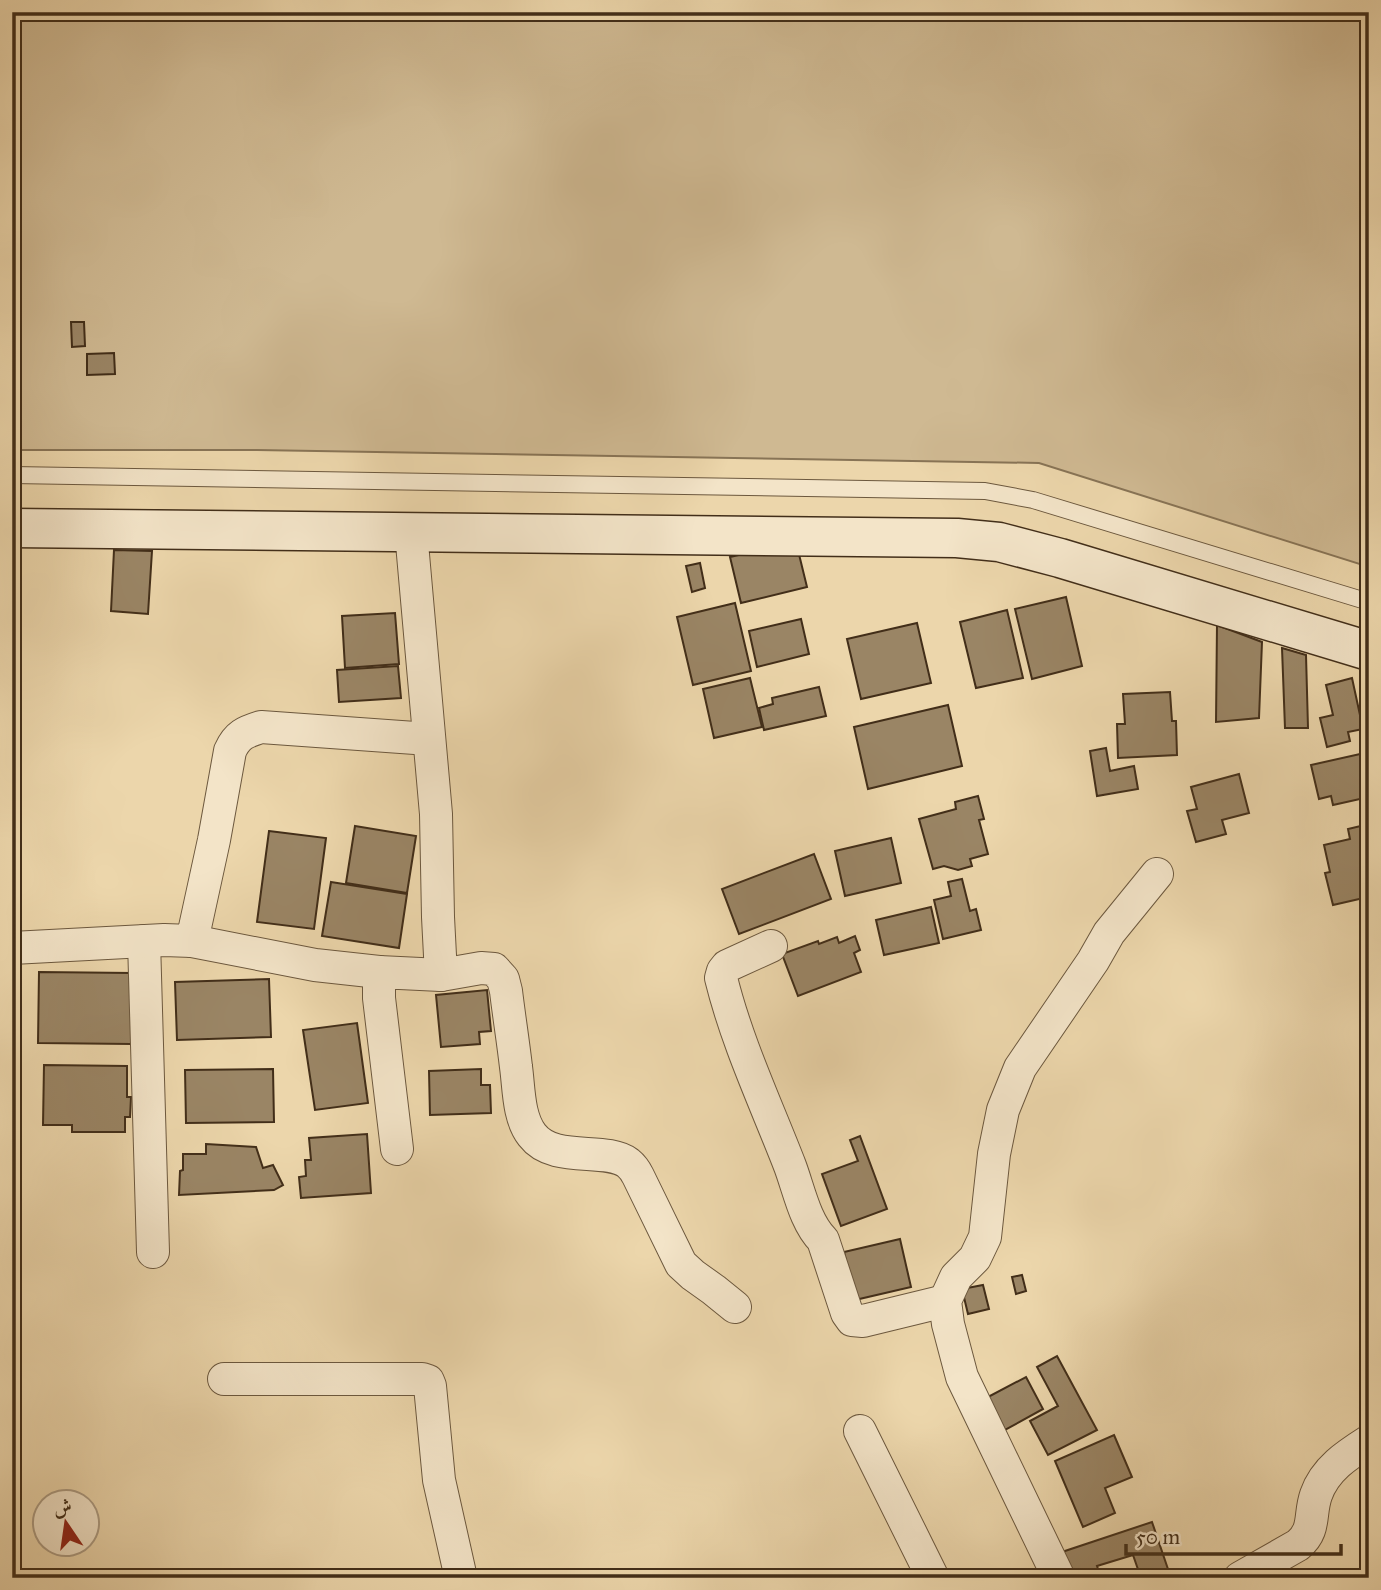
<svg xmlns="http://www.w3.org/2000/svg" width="1381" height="1590" viewBox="0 0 1381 1590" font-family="'IM FELL Great Primer',Amiri,serif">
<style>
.green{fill:#cfb992;stroke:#887456;stroke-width:2}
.building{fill:#9a8565;stroke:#422e19;stroke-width:2}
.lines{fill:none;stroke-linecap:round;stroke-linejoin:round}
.service-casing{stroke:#6c583e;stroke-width:18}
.minor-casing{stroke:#6c583e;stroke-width:34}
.secondary-casing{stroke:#422e19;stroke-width:41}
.service{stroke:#f3e4c8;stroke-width:16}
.minor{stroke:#f3e4c8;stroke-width:32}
.secondary{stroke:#f3e4c8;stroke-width:38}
</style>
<rect width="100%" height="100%" fill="#ecd6ab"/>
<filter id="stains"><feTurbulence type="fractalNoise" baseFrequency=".00286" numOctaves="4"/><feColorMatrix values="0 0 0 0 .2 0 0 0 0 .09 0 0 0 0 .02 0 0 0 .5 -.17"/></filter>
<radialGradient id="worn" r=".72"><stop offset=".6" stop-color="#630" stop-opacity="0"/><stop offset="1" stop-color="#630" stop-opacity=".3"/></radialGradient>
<!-- green -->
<polygon class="green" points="12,12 1369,12 1369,567 1039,463 257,450 12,450"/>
<!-- building -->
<g class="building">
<polygon points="71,322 84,322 85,346 72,347"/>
<polygon points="12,330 15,330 16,357 12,357"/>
<polygon points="114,353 115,374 87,375 87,354"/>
<polygon points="796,542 807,587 741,603 730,557"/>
<polygon points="114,550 152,551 148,614 111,611"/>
<polygon points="700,563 705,588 692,592 686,566"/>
<polygon points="1066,597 1082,666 1032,679 1015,609"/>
<polygon points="735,603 751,671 693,685 677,617"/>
<polygon points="1007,610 1023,678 976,688 960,622"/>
<polygon points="395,613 399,664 345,668 342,616"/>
<polygon points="801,619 809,654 757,667 749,631"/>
<polygon points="917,623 931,683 861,699 847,639"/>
<polygon points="1217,625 1262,642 1259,718 1216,722"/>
<polygon points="1282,648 1306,655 1308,728 1285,728"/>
<polygon points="398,666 401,698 339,702 337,670"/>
<polygon points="750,678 762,727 714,738 703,689"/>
<polygon points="1352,678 1363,729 1348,732 1350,741 1327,747 1320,718 1333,715 1326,685"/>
<polygon points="819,687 826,716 764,730 759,708 773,704 772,698"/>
<polygon points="1170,692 1172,721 1176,721 1177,755 1118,758 1117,724 1125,724 1123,694"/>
<polygon points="948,705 962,766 868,789 854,727"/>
<polygon points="1106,748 1110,771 1134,766 1138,789 1097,796 1090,751"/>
<polygon points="1369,752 1369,797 1333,805 1331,796 1319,799 1311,765"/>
<polygon points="1239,774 1249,813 1222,820 1226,834 1196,842 1187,811 1197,809 1191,787"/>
<polygon points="978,796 984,819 979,820 988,854 970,859 972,866 958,870 944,866 933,869 919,819 956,809 955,802"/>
<polygon points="1369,824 1369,882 1365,883 1368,897 1333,905 1325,873 1330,872 1324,845 1350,839 1348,829"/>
<polygon points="355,826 416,836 407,893 346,883"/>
<polygon points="269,831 326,838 314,929 257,922"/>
<polygon points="891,838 901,883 845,896 835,851"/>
<polygon points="814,854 831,899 739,934 722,889"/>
<polygon points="962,879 970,911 976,909 981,930 943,939 934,900 951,896 948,882"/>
<polygon points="331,882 407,894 399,948 322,936"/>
<polygon points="931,907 939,943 884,955 876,920"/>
<polygon points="855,936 860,950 854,953 861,972 798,996 782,954 818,941 819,944 837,937 839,943"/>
<polygon points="39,972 132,973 131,1044 38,1043"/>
<polygon points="269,979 271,1037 177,1040 175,982"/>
<polygon points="487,990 491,1031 479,1032 480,1044 441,1047 436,995"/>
<polygon points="357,1023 368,1103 315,1110 303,1030"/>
<polygon points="44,1065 127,1066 127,1097 131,1097 130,1117 125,1117 125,1132 72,1132 72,1125 43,1125"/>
<polygon points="273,1069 274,1122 186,1123 185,1070"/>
<polygon points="481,1069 481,1085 490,1085 491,1113 430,1115 429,1071"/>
<polygon points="367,1134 371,1193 301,1198 299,1177 306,1176 305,1160 311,1160 309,1138"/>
<polygon points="860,1136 887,1209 841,1226 822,1174 858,1161 850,1140"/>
<polygon points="206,1144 256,1147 263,1168 273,1165 283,1185 274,1190 179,1195 180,1171 183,1170 183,1154 206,1154"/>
<polygon points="900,1239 911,1287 855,1300 844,1252"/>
<polygon points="1022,1275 1026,1291 1016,1294 1012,1277"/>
<polygon points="983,1285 989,1309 968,1314 962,1289"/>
<polygon points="1057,1356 1097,1430 1048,1455 1030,1421 1058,1406 1037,1367"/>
<polygon points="1026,1377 1043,1409 1005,1430 988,1397"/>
<polygon points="1114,1435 1132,1477 1105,1488 1115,1513 1083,1527 1055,1461"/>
<polygon points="1152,1522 1171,1578 1141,1578 1133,1555 1097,1566 1101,1578 1071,1578 1062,1552"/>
</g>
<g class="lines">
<defs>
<polyline id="service" points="12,475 985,491 1033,500 1369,602"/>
<g id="minor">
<polyline points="144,941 153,1252"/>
<polyline points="192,941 315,965 379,972"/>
<path d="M771,946L727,966L723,971L721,978C737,1043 766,1104 790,1166C799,1190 805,1222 823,1240L847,1313L852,1320L863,1321L945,1301"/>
<path d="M12,948L164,940L192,941L214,840L230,751C237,735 245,732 261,727L429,739"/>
<path d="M441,975L481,968L494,969L503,979L506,991C509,1016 513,1041 516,1067C519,1088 518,1117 532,1135C554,1164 605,1146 628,1163C633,1167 636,1172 638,1176L681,1264L693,1275L714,1290L735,1307"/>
<polyline points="397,1149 379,998 379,972 441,975 438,917 436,814 411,532"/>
<polyline points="224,1379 422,1379 428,1381 430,1386 439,1480 461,1578"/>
<polyline points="860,1431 933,1578"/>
<polyline points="1059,1578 962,1377 948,1324 945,1301 956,1277 975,1258 985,1237 994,1154 1003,1110 1020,1068 1093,961 1109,933 1157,874"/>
<path d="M1240,1578L1298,1545C1316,1530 1309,1515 1316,1495C1325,1469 1347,1455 1369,1441"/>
</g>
<polyline id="secondary" points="12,528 957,538 999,542 1060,558 1369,651"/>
</defs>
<!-- service casing -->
<use href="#service" class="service-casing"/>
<!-- minor casing -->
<use href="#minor" class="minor-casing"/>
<!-- secondary casing -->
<use href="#secondary" class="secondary-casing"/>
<!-- service -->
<use href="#service" class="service"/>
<!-- minor -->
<use href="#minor" class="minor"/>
<!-- secondary -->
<use href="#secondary" class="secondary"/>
</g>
<!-- margin -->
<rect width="1381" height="1590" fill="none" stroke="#ecd6ab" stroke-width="42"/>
<rect x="14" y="14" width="1353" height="1562" fill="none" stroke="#422e19" stroke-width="3.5"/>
<rect x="21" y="21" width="1339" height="1548" fill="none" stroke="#422e19" stroke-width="2"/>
<!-- north arrow -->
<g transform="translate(66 1523) rotate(347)"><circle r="33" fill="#f3e4c8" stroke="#ac9b82" stroke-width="2"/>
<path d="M0-5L12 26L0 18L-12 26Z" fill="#8f2418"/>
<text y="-10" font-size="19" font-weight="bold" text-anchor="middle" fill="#422e19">ش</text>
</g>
<!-- scale -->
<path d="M1126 1544v10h215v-10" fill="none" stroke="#422e19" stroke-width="3.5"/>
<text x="1136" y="1544" font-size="21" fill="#422e19" stroke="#f3e4c8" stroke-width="5" paint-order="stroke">50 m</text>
<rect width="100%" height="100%" filter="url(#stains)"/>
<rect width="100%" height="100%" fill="url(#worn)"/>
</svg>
